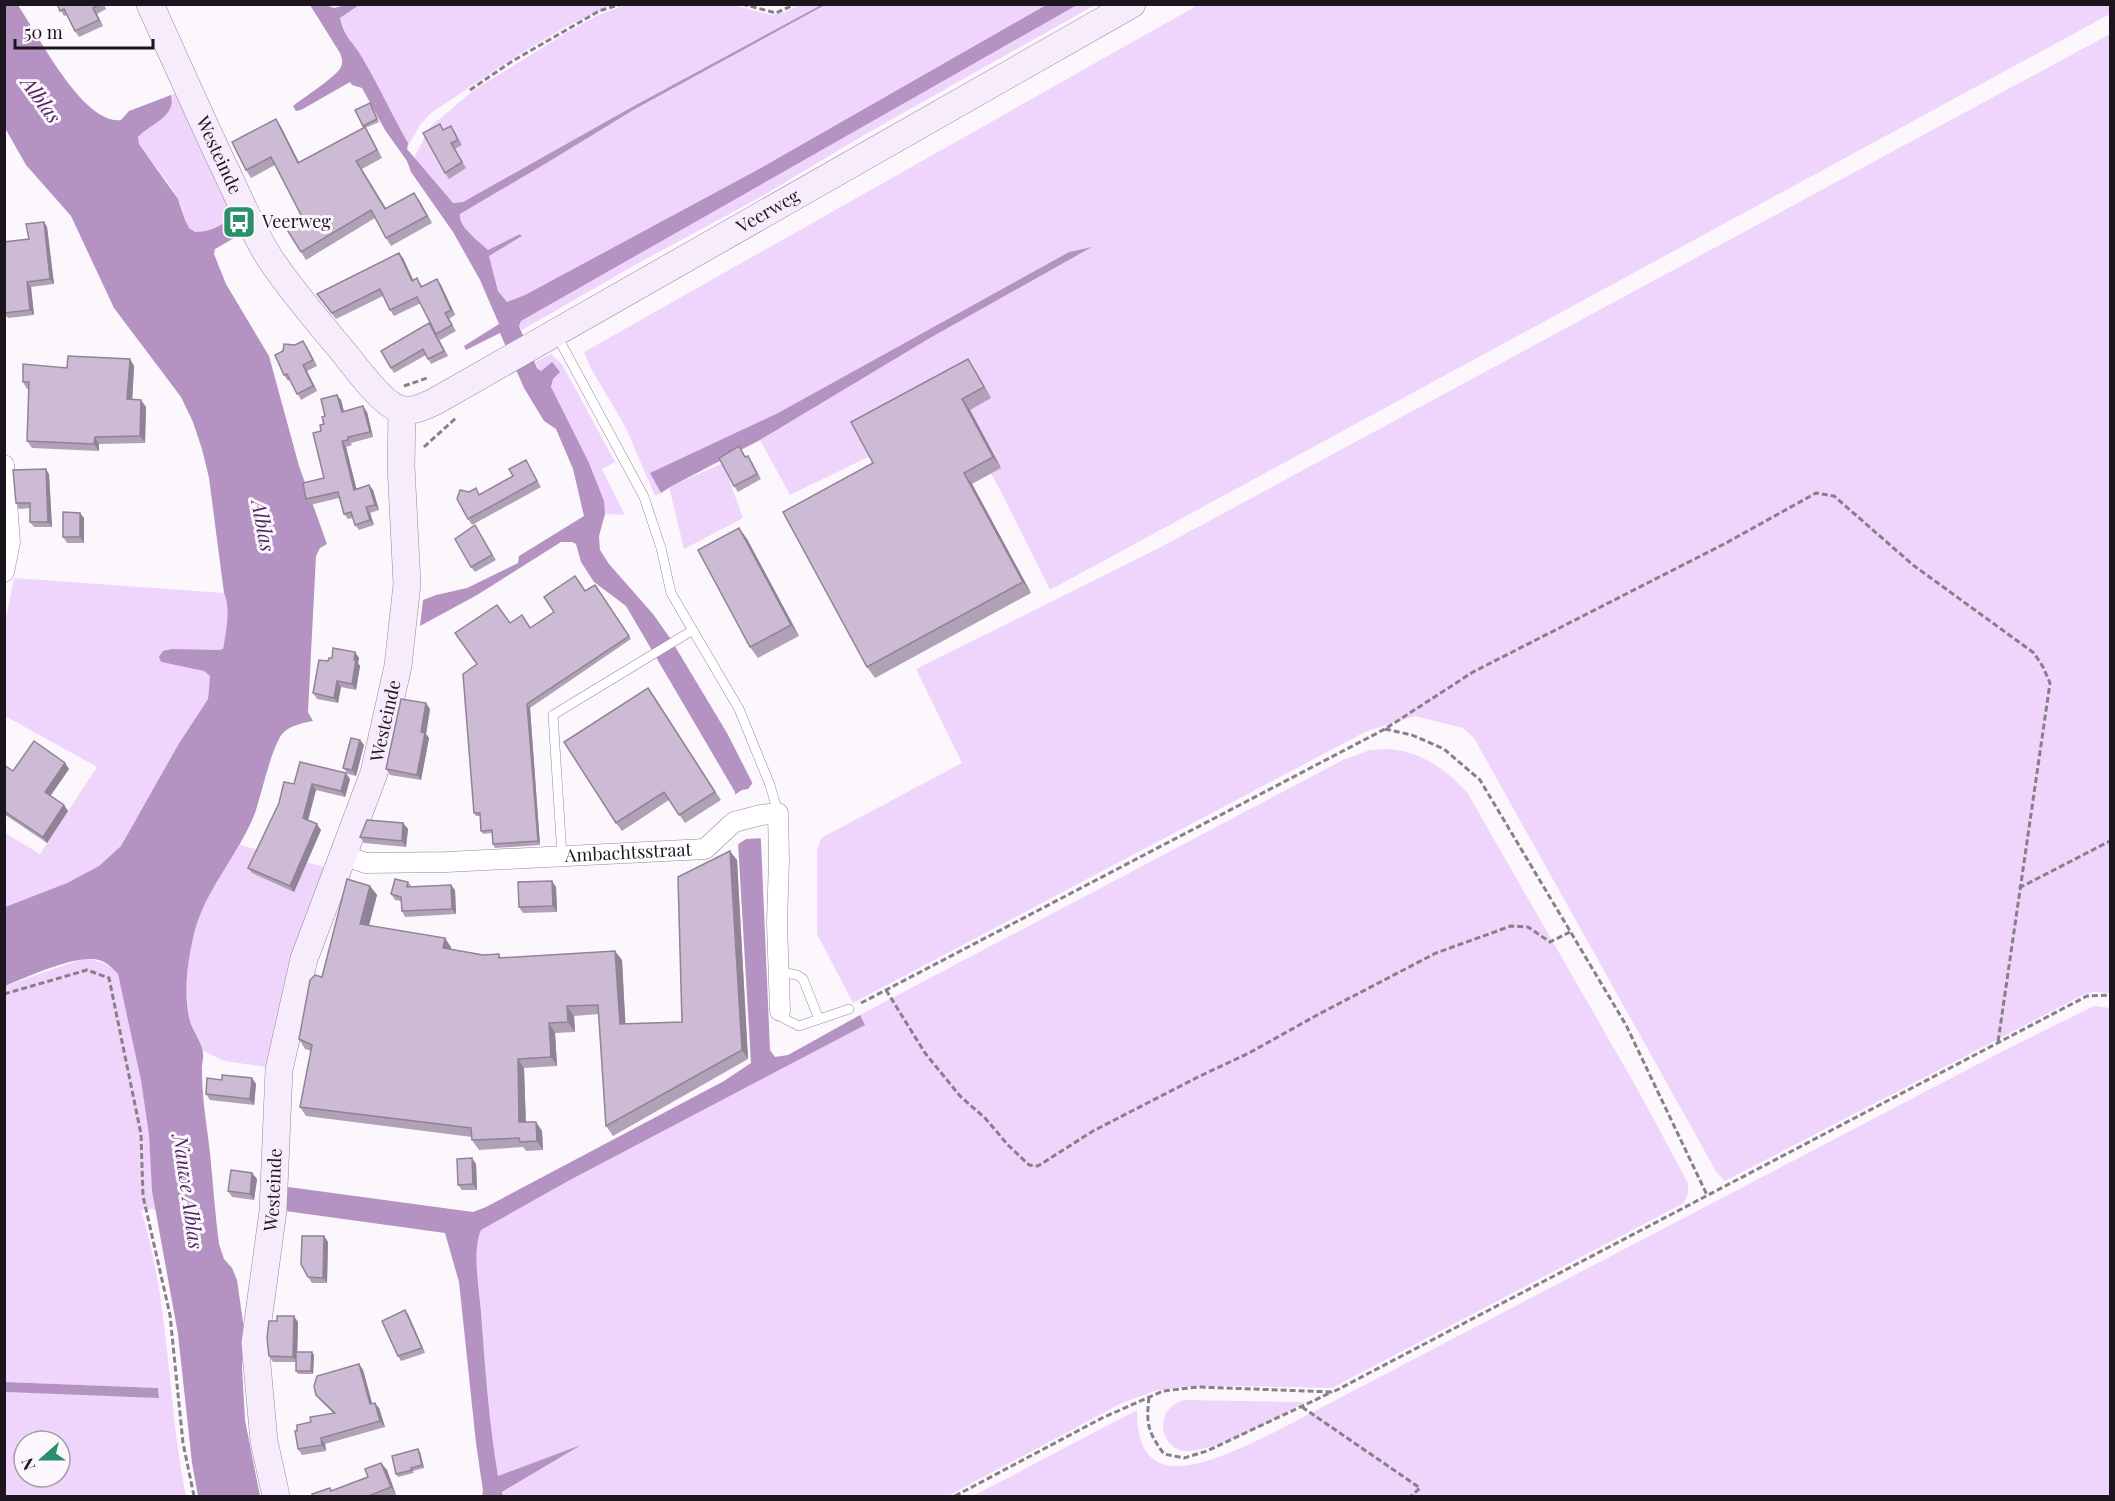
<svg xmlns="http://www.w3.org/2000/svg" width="2115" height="1501" viewBox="0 0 2115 1501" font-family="'Playfair Display',serif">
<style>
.green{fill:#efd5fb;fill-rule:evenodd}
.water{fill:#b493c2}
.pier{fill:#fbf7fd}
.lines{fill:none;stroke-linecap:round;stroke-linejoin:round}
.lane-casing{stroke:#97869f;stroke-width:10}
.street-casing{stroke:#97869f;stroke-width:21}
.secondary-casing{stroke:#97869f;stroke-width:28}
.path{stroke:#868088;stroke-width:3;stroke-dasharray:6 3;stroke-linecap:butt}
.lane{stroke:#fff;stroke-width:9}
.street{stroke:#fff;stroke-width:20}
.secondary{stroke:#f7ecfc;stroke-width:27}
.wall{fill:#b0a1b7}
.shaded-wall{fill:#908395}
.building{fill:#cdbbd5;stroke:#908395;stroke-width:1.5}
.labels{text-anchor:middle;stroke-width:6;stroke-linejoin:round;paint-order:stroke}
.street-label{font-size:18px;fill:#1c151e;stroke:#fbf7fd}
.poi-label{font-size:18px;fill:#1c151e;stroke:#fbf7fd;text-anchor:start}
.water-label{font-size:20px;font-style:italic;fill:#4e245e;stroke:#fbf7fd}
</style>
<rect width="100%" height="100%" fill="#fbf7fd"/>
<!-- green -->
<g class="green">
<path d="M360,4L613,5L569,25L518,55L431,113L420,125L407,148V143C392,115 379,86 363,59C354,42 345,40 340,18Z"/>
<polygon points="627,5 733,5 772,15 785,12 800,5 821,5 632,107 463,202 452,203 414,158 430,127 474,90 566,33 598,15"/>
<path d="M825,5H1046L759,169L525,295L507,302L498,291L489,256L522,236L520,234L488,250C479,241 458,227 460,214L545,164L635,109Z"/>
<polygon points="1077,5 1095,5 864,135 759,198 635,265 522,330 519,326 521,321"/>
<polygon points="1198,5 2110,5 2110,14 1050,590 999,488 958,413 790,495 760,440 930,338 1090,248 1069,252 778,413 651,473 661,493 655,496 626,428 590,367 584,352"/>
<polygon points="2110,34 2110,993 2093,992 2083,995 1725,1181 1717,1173 1474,738 1463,728 1415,716 1365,732 853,1003 817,934 817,851 821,838 962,763 916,669 1161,547"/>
<path d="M176,93L199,146L232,216C223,223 207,237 194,232C184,228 184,211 180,203C170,182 152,163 139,144L138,137L145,129L161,120L173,99L171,95Z"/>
<polygon points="551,354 562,364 615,462 602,469 625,515 605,514 603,501 551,387 553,379 559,373 541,372 535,362"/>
<polygon points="723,463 743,518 684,549 669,487"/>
<path d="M14,578L224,593C231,610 226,631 223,649L161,662L204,671L210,676L208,699L178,745L121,846L99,866L67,883L5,907V833L40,854L97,767L5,716V623Z"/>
<path d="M1389,749C1422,752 1444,768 1467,792L1639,1092L1688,1183V1193L1684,1203L1332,1388L1230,1386L1183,1387L1155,1391L1122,1403L948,1496H503L502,1493L577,1447L498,1477C489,1422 485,1367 481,1312C479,1288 472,1251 481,1230L570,1180L864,1025L860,1015L1343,760L1370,750Z"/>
<path d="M240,845L325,867L273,1068L224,1061L204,1051C198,1042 193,1032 191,1022C182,990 189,938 202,908C212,886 227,866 240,845Z"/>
<path d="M82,959C98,960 107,962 118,974C131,1027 144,1081 149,1136C151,1161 150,1185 156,1209L141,1210C170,1302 167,1402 186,1496H5V1392L159,1397L158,1388L5,1382V986ZM24,1441H60V1477H24Z"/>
<path d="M2094,1006L2110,1008V1496H973L1137,1410C1136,1501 1216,1459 1265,1437L2003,1051Z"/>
<path d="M1185,1400L1305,1402C1276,1418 1221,1450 1189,1451C1159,1452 1152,1407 1185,1400Z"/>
</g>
<!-- water -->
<g class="water">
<path d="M17,4C37,32 82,125 121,120L129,111L171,95C177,117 149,124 138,137L139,144L178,199L185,220L189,228L195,232C211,232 221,226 232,216L243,233L215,249L214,254L226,284L269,356L299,466L327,544L320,548L316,556L308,712L313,721C303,723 292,725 284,732C273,741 261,796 255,813C238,857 203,891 193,938C187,965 183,998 191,1024C194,1033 203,1045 203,1053C204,1059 201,1065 202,1071C202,1099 207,1126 210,1153C213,1183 215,1214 219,1244L224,1259L232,1268L237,1280L244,1329L242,1368L245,1420L260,1496H198L192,1463L178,1334L152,1191L149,1135L141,1080L118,974C112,968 107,962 99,960C76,954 27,977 5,986V907L67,883L99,866L121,846L178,745L208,699L210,676L204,671L161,662L159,657L163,651L172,649L219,650L223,649C226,631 231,610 224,593L209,478L202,449L193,422L181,397L114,308L71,216L26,165L5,128V5Z"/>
<path d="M310,5H326L334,8L346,5H359L340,18C345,40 354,42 363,59C379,86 392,115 408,143L407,149L453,203L463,202L632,107L821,5H825L635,109L545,164L460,214C458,227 479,241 488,250L520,234L522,236L489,256L498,291L507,302L525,295L759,169L1046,5H1077L521,321L519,326L537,368L541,371L552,362L560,372L553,379L551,387L589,463L604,501L605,514L599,536L600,550L609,564L653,614L670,638L727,733L754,786L761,841L770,1050L775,1057L788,1055L860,1015L865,1025L570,1180L481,1230C472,1251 479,1288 481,1312C485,1367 489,1422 498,1476L581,1445L502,1492L503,1496H482L483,1491L476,1443L459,1282L445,1233L278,1210L281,1186L473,1212L486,1207L724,1081L751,1063L735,792L626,606L594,582L581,562L576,544L572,542H561L477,595L420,626L423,600L436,595L467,588L518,563L519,556L584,516L573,469L556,429L544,421L524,388L500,333L466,350L464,346L499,324L480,280L453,232L411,172L407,161L385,130L362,88L352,85L350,82L301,110L296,111L293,106C304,97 335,78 341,67C343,63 342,58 340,53Z"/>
<polygon points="1092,247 930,338 760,440 670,487 661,493 650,473 778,413 1069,252"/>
<polygon points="5,1382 158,1388 159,1398 5,1392"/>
</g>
<!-- pier -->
<polygon class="pier" points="755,780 757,785 763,838 746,839 737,845 733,796 742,790 748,789"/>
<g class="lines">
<defs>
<g id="lane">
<polyline points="556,334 644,497 661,548 671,593 739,709 770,785 778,813"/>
<polyline points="562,856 553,715 693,630"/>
<polyline points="780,972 797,975 803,979 819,1019"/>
<polyline points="780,1011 785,1019 799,1026 849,1009"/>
</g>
<g id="street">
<polyline points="4,465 10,542 4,572"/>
<path id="s1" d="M342,855L366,863L447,862L705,849L734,822L761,815L778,813L779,859L777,923L780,1011"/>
</g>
<g id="secondary">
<path id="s2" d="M150,4C175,60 200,116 226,171C240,200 252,230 269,257C292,292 319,322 345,354C356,368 380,400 395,407C409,414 421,408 434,402L1132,4"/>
<path id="s3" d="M276,1496L264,1441L255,1343L273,1211L279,1070L304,959L374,773L398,666L407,584L401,466L402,410"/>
</g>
</defs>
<!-- lane casing -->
<use href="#lane" class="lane-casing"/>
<!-- street casing -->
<use href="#street" class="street-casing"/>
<!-- secondary casing -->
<use href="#secondary" class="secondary-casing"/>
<!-- path -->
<g class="path">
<polyline points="742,4 776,13 796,4"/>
<polyline points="470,90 511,62 599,11 622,4"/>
<polyline points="404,386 427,378"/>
<polyline points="424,447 457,417"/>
<polyline points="1385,729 1412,735 1444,749 1480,780 1626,1025 1707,1195"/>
<polyline points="2019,888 2110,841"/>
<polyline points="886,990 925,1053 960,1096 985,1118 1008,1145 1029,1165 1038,1166 1093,1131 1198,1077 1249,1053 1319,1014 1436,953 1511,926 1528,927 1550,942 1570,932"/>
<polyline points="4,994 87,970 109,978 141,1134 143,1196 170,1315 183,1443 194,1496"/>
<polyline points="861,1003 1385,729 1473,672 1726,543 1816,493 1834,496 1913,565 2034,653 2043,667 2050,683 1998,1042"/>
<path d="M1149,1397C1146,1425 1148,1432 1164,1454L1184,1458L1207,1451L1332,1392"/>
<polyline points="1302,1407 1420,1488 1411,1496"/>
<polyline points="955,1496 1102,1418 1163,1391 1198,1387 1333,1392 2087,996 2110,995"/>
</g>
<!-- lane -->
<use href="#lane" class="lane"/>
<!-- street -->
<use href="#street" class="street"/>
<!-- secondary -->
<use href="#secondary" class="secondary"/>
</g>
<!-- wall -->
<g class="wall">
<polygon points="57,4 104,4 106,9 97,14 103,26 79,37 75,31 67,15 64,16"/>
<polygon points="372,106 379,122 365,128 382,158 362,169 386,208 419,200 432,223 391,246 386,238 375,218 306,260 301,252 301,215 275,165 251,178 246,170 276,119 281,127 299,162 364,128 363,126"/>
<polygon points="444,130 455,132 462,145 455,149 466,168 449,179 445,173"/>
<polygon points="44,222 47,227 54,284 31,287 34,315 8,318 4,313 29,239"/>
<polygon points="399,253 403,258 413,280 421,284 422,286 437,279 441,285 455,315 449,319 456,331 440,340 438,337 448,356 431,364 426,355 394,373 391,368 432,327 421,303 394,316 390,310 383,296 336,319 317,294"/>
<polygon points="307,347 317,366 307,371 317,391 301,400 290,380 288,381 284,375"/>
<polygon points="130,359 134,366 132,399 146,407 145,443 99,444 99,451 32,448 27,441 29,389 27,389 23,382 67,368"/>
<polygon points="968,359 975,370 991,398 970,410 1001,468 972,484 1031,593 875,678 867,667 873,463"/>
<polygon points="337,395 341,400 344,411 367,412 373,437 351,443 352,445 346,447 356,489 369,485 373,490 379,510 370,513 374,525 359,530 355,525 353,518 348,519 344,514 339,498 310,505 306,499 324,478 321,431 324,424 325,416"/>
<polygon points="739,446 746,457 748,456 752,462 761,479 738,492 734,486"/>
<polygon points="526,460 541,487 472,525 468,519 480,494 513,476"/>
<polygon points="49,474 52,527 34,527 30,522 30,508 19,509 16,503"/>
<polygon points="84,518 84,543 67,543 63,537"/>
<polygon points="475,525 496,560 475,572 471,567"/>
<polygon points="739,528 747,539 799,636 758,658 750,647"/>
<polygon points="595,585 631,639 530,708 540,845 495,848 493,844 492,833 483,834 481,831 480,816 476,816 474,813 477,664 510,623 531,628"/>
<polygon points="355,652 359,658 358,663 360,666 356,690 341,687 338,703 317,699 313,693 328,661 332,658"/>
<polygon points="654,696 721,800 685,823 669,800 622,831 616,823"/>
<polygon points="430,709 426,734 429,738 421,780 390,775 386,769"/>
<polygon points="360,740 364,745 356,776 348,774 343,768"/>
<polygon points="65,763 69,769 50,796 64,805 68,811 47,843 4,814 4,765 13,771"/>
<polygon points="350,779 345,797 316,790 308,820 321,830 294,892 252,873 248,868 294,784"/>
<polygon points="403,823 408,829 406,847 364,843 360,837"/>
<polygon points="737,860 748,1059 613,1136 606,1126 599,1014 574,1016 575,1032 555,1033 557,1066 524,1068 526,1122 536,1122 542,1131 543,1150 526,1151 523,1147 479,1150 472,1140 472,1137 306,1116 300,1107 311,1051 305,1049 299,1039 322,977 370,886 377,895 369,925 451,947 451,949 483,955 499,954 501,958 622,960 625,1024 682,1022"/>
<polygon points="408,882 411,886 455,890 456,914 405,917 402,911 401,901 395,900 391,894"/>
<polygon points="556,887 557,912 523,913 519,907"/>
<polygon points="252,1078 256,1084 254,1105 210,1100 206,1094 222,1080"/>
<polygon points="476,1164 477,1190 462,1190 458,1185"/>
<polygon points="252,1173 257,1179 254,1200 232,1197 228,1191"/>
<polygon points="324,1236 328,1242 327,1283 312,1283 308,1277"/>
<polygon points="408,1314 425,1353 401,1361 398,1356"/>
<polygon points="298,1322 297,1352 314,1355 313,1374 298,1374 296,1371 296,1362 273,1362 269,1356"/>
<polygon points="359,1364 363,1370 372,1404 379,1408 385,1427 325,1444 326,1451 302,1455 298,1449 297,1431 311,1422 334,1414 320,1400 316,1395"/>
<polygon points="420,1452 424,1468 413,1471 414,1473 398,1477 396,1474"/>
<polygon points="381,1463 387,1470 396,1495 391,1497 313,1497 332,1491 368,1477"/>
</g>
<!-- shaded-wall -->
<g class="shaded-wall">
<polygon points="93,8 97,14 103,26 99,20"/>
<polygon points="276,119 281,127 303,171 298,163"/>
<polygon points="365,127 370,135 382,158 377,150"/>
<polygon points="414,193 419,200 432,223 427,216"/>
<polygon points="44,222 47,227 54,284 50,279"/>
<polygon points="399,253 403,258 416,286 412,281"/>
<polygon points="437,279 441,285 455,315 451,310"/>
<polygon points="27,282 31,287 34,315 30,310"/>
<polygon points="303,341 307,347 317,366 313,360"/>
<polygon points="130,359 134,366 132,406 127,399"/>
<polygon points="968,359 975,370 991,398 984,387"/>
<polygon points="303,365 307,371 317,391 313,386"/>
<polygon points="337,395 341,400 345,417 342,412"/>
<polygon points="962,399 970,410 1001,468 993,457"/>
<polygon points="141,400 146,407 145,443 140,436"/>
<polygon points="363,406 367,412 373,437 370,432"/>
<polygon points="95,437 99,444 99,451 94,444"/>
<polygon points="342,441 346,447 358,495 354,490"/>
<polygon points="46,469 49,474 52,527 48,522"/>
<polygon points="964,473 972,484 1031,593 1023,582"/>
<polygon points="369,485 373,490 379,510 375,505"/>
<polygon points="366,507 370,513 374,525 370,520"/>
<polygon points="80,513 84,518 84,543 80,537"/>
<polygon points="739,528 747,539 799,636 791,625"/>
<polygon points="355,652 359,658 358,663 360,666 356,690 352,684"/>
<polygon points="337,681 341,687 338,703 334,698"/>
<polygon points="426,703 430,709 426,734 429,738 421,780 417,775 421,732"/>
<polygon points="527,704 530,708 540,845 538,841"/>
<polygon points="360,740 364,745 356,776 352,770"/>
<polygon points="65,763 69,769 49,798 45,792"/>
<polygon points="346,773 350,779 345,797 341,791"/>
<polygon points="312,784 316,790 307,824 303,818"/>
<polygon points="64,805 68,811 47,843 43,837"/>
<polygon points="403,823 408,829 406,847 402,841"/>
<polygon points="317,824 321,830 294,892 290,886"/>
<polygon points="730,851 737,860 748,1059 742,1050"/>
<polygon points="552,881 556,887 557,912 553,906"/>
<polygon points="451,885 455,890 456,914 452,909"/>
<polygon points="370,886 377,895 367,933 360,924"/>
<polygon points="445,938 451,947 449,957 443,948"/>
<polygon points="615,951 622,960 626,1033 620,1024"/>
<polygon points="567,1006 574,1016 575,1032 568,1022"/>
<polygon points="549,1023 555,1033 557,1066 551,1057"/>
<polygon points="518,1059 524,1068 526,1132 519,1122"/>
<polygon points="252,1078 256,1084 254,1105 250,1099"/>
<polygon points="536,1122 542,1131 543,1150 537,1141"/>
<polygon points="472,1158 476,1164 477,1190 473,1184"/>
<polygon points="252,1173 257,1179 254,1200 250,1194"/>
<polygon points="324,1236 328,1242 327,1283 323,1278"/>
<polygon points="405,1310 408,1314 425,1353 422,1348"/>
<polygon points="294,1316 298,1322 297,1362 293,1357"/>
<polygon points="312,1352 314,1355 313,1374 311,1371"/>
<polygon points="359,1364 363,1370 374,1410 370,1404"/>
<polygon points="375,1403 379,1408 385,1427 380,1421"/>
<polygon points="321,1438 325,1444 326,1451 322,1445"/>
<polygon points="418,1449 420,1452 424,1468 422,1465"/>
<polygon points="381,1463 387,1470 396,1495 391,1487"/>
</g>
<!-- building -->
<g class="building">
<polygon points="57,4 100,4 93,8 99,20 75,31 64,9 60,11"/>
<polygon points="370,103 377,119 363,126 355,110"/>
<polygon points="276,119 298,163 365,127 377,150 356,161 385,209 414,193 427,216 386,238 371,210 301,252 284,225 301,215 271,157 246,170 232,142"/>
<polygon points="440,124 443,130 451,126 458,140 451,143 462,162 445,173 423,133"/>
<polygon points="44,222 50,279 27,282 30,310 4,313 4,242 29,239 26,224"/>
<polygon points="399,253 412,281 417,278 421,287 437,279 451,310 445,313 452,325 436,334 417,297 390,310 380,289 332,313 317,294"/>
<polygon points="429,323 444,351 428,359 423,349 391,368 381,351"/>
<polygon points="303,341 313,360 303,365 313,386 297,394 287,374 284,375 275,355 283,351 284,344 295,345"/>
<polygon points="68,356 130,359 127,399 141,400 140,436 95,437 94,444 27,441 29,382 23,382 23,364 67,368"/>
<polygon points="968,359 984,387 962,399 993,457 964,473 1023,582 867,667 783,512 873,463 851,422"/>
<polygon points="337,395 342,412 363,406 370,432 348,437 348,440 342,441 354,490 369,485 375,505 366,507 370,520 355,525 351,512 344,514 338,492 306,499 303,483 324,478 313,433 321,431 320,425 324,424 322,417 325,416 321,399"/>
<polygon points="739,446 745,457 748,456 757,474 734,486 719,458"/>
<polygon points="526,460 537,481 468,519 457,499 460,490 469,492 476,488 479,495 513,476 509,469"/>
<polygon points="46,469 48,522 30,522 30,503 16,503 13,470"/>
<polygon points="63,512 80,513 80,537 63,537"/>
<polygon points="475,525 492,555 471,567 455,539"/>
<polygon points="739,528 791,625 750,647 698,550"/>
<polygon points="575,576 585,591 595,585 629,636 527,704 538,841 493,844 492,830 481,831 480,813 474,813 463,674 477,664 455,633 497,605 510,623 522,615 530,628 554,612 544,597"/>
<polygon points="333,648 355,652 354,660 356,660 352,684 337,681 334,698 313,693 319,660 328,661 329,658 332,658"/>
<polygon points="648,688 715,792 679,815 664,792 616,823 564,742"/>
<polygon points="401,699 426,703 421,732 425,733 417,775 386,769"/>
<polygon points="351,738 360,740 352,770 343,768"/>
<polygon points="34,741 65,763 45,792 64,805 43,837 4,811 4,765 13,771"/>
<polygon points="300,762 346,773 341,791 312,784 303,818 317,824 290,886 248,868 279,803 284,782 294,784"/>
<polygon points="367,820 403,823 402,841 360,837"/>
<polygon points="730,851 742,1050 606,1126 598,1005 567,1006 568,1022 549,1023 551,1057 518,1059 519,1122 536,1122 537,1141 520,1142 519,1138 472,1140 471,1128 300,1107 312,1045 299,1039 310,980 315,975 322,977 347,879 370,886 360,924 445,938 443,948 483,955 499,954 499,958 615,951 620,1024 682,1022 678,877"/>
<polygon points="395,879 408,882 407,887 451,885 452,909 402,911 401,897 391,894"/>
<polygon points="552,881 553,906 519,907 518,882"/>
<polygon points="222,1075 252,1078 250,1099 206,1094 207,1078 222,1080"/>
<polygon points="472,1158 473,1184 458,1185 457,1159"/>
<polygon points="231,1170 252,1173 250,1194 228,1191"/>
<polygon points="302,1236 324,1236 323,1278 308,1277 301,1264"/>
<polygon points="405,1310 422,1348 398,1356 382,1321"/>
<polygon points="277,1316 294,1316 293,1357 269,1356 267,1338 269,1321 277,1321"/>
<polygon points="296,1352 312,1352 311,1371 296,1371"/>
<polygon points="359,1364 370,1404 375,1403 380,1421 321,1438 322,1445 298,1449 295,1431 297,1431 297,1425 311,1422 310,1417 335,1413 316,1395 314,1386 317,1376"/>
<polygon points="418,1449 422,1465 411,1468 412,1470 396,1474 392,1456"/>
<polygon points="381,1463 391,1487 366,1497 313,1497 312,1494 330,1488 331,1491 368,1477 365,1469"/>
</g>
<!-- icons -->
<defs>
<symbol id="bus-square" viewBox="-11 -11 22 22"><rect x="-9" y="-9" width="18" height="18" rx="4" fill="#2a906c" stroke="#fbf7fd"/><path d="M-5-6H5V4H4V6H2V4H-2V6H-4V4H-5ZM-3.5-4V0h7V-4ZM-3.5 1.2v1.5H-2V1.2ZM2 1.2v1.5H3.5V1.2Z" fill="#fff"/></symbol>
</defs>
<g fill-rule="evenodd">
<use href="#bus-square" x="220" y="203" width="38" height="38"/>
</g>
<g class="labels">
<!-- street labels -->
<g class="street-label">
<text dy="6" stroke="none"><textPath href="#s2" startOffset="166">Westeinde</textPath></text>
<text dy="6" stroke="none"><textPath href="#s2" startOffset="902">Veerweg</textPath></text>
<text dy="6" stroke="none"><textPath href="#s3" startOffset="795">Westeinde</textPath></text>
<text dy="6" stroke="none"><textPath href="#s1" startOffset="288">Ambachtsstraat</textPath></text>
<text dy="6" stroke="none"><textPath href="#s3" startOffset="309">Westeinde</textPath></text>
</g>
<!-- poi labels -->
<g class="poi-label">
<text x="262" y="228">Veerweg</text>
</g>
<!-- water labels -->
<g class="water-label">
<text transform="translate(41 100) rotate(54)" y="7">Alblas</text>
<text transform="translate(263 526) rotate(79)" y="7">Alblas</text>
<text transform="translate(188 1192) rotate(82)" y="7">Nauwe Alblas</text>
</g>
</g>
<!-- border -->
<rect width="2115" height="1501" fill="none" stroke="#1c151e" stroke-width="12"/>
<!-- north arrow -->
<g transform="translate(42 1459) rotate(249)"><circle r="28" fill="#fbf7fd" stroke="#a29da4" stroke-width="1.5"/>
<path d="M0-4.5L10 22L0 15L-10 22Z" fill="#2a906c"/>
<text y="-9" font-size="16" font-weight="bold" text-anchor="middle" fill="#1c151e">N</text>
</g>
<!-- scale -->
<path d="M15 39v9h138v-9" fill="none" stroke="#1c151e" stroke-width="3"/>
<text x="24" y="39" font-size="18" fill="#1c151e" stroke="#fbf7fd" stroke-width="4.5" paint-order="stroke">50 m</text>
</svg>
